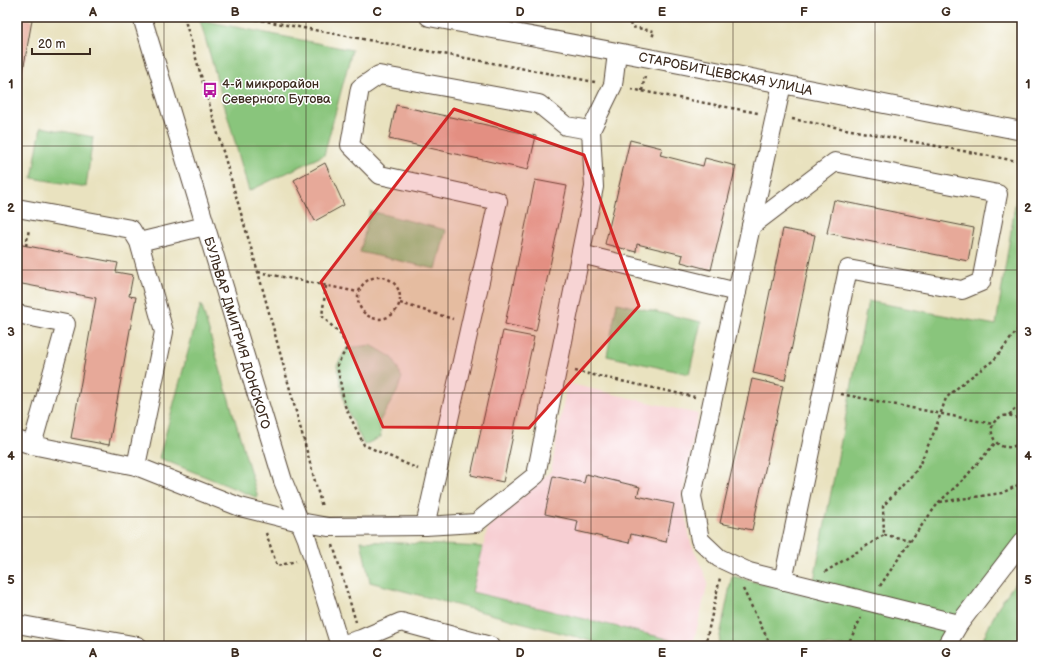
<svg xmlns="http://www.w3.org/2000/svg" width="1039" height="663" viewBox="0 0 1039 663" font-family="'Balsamiq Sans',sans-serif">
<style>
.built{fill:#f7cfd3}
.green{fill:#89c57b;stroke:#62784c}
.building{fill:#e7a999}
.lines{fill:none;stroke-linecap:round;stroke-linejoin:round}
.minor-casing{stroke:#554636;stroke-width:20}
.path{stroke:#554636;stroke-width:2.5;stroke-dasharray:3 3;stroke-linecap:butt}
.minor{stroke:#fff;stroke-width:18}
.marked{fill:#d62828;fill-opacity:0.2;stroke:#d62828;stroke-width:3;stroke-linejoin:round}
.grid{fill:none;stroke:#3b2a1e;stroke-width:1;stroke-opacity:0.55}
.labels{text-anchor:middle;stroke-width:3;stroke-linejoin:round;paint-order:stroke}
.street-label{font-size:13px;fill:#3b2a1e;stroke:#fff}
.poi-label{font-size:13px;fill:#3b2a1e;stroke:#fff;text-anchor:start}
.neatline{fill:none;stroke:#3b2a1e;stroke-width:1.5}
.grid-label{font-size:13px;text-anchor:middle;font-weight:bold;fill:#3b2a1e}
</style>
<rect width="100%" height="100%" fill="#fff"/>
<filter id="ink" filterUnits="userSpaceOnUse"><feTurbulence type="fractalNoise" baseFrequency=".025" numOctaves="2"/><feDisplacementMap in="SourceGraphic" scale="8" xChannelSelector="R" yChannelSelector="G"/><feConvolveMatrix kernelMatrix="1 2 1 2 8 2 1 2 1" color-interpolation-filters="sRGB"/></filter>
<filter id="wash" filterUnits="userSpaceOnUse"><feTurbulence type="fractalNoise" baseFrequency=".012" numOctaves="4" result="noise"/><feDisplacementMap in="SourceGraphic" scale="16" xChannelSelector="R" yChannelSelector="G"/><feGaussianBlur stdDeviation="0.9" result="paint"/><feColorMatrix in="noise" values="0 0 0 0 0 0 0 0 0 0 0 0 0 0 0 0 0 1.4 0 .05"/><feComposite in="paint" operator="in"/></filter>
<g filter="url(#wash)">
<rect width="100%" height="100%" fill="#e9e2bf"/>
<!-- built -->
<polygon class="built" points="567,383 698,414 682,497 691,543 708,582 693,645 472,592 488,527 551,471"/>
<!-- green -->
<g class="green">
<polygon points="200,20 352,50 324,155 249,191"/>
<polygon points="41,127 93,137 86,187 32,178"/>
<polygon points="1019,180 1022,180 1022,537 946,646 718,646 732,576 811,596 868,301 996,325"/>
<polygon points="370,211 446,230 436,269 360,252"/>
<polygon points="617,303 701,322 689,374 607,356"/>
<polygon points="201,304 258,498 159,458"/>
<polygon points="371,345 393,358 402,378 397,392 379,422 381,437 364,445 345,406 337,365 347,348"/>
<polygon points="361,541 483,547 472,592 693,645 692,646 610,646 370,582"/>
<polygon points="1022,573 1022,646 1017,646 983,639 998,607"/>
</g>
<g id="blocks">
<!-- building -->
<g class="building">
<polygon points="17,17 32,20 18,99 17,98"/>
<polygon points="396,105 536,136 528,170 389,139"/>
<polygon points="630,140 662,148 660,155 703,166 705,158 736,166 711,270 681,262 683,255 637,244 636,252 605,244"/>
<polygon points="325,163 344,205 315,221 294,180"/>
<polygon points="535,180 567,186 536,331 505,324"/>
<polygon points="834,200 974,228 968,261 827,233"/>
<polygon points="783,229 815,235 785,380 753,373"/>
<polygon points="17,244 118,263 116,272 133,275 129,296 136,297 109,445 71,438 96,298 17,283"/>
<polygon points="503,331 534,337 503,482 471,475"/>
<polygon points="752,379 783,386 752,530 720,523"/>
<polygon points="586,474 640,487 637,496 674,504 666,542 631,534 629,543 576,531 578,521 545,514 553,476 584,483"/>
</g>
</g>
</g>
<g filter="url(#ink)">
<use href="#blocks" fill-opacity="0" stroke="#554636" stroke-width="1"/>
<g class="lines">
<defs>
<g id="minor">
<path id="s1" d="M142,17L283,481L307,539L340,646"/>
<path id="s2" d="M429,17L649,58L1022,131"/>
<polyline points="591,130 566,126 539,104 379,75 360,88 350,145 380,175 498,201 425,526 476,523 536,475 594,187 591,130 613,85 617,53"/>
<polyline points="17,208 131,229 139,242 164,332 136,466"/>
<polyline points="751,226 782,84"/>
<polyline points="139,242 205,226"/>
<polyline points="581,254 737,292"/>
<polyline points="17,314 66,324 32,445"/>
<polyline points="17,440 32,445 136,466 240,507 300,522 328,527 425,526"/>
<polyline points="783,581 848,269 962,290 981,282 998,194 835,162 751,226 737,292 719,370 692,496 700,540 719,558 749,572 959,624"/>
<polyline points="17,624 138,646"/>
<polyline points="340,645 361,639 401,622 490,646"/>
<polyline points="946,646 959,624 1022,542"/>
</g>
</defs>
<!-- minor casing -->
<use href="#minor" class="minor-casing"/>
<!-- path -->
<g class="path">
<polyline points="184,17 258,272 322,507"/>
<polyline points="244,17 595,82"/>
<polyline points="629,17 631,27 654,31 652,39"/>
<polyline points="631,89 758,113"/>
<polyline points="642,91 645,76"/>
<polyline points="792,119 1022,162"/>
<polyline points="26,246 29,229"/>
<polyline points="258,272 358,292"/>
<circle cx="379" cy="298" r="21"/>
<polyline points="326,286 322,316 341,335 347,348 337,365 345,406 364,445 418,469"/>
<polyline points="17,294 19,284"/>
<polyline points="400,303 453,319"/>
<polyline points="575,371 695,397"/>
<polyline points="841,394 993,424"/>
<polyline points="1009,415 1022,402"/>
<path d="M1022,423C1009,406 984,420 994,439C996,443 1001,447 1006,447C1013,448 1018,445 1022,439"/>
<polyline points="940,502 1002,493 1022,483"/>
<polyline points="266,533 277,566 296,561"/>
<polyline points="884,535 911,540"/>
<polyline points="333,545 356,622"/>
<polyline points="825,572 884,535 883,506 917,470 935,430 946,398 964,382 994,360 1022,324"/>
<polyline points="880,586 911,540 939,502 963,480 996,442"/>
<polyline points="743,589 771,646"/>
<polyline points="705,646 720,578"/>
<polyline points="847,646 861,618"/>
</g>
<!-- minor -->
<use href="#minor" class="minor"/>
</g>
</g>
<!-- marked area -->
<path class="marked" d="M454,109L584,155L639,306L529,428L383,427L321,282Z"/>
<!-- grid -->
<path class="grid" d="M164,17V646M306,17V646M448,17V646M591,17V646M733,17V646M875,17V646M17,146H1022M17,270H1022M17,393H1022M17,517H1022"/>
<!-- icons -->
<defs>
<symbol id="bus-bare" viewBox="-9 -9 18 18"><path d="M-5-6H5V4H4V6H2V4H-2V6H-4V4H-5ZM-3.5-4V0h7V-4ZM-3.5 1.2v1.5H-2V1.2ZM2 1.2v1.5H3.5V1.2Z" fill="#b5179e" stroke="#fff" stroke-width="2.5" paint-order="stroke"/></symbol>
</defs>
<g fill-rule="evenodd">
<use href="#bus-bare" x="199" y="79" width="22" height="22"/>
</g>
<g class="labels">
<!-- street labels -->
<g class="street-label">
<text dy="5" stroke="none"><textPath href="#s2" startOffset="302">СТАРОБИТЦЕВСКАЯ УЛИЦА</textPath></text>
<text dy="5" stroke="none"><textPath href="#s1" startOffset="330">БУЛЬВАР ДМИТРИЯ ДОНСКОГО</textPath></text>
</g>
<!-- poi labels -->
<g class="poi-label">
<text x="222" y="88">4-й микрорайон<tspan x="222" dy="15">Северного Бутова</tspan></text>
</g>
</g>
<!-- margin -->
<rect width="1039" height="663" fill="none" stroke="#fff" stroke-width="44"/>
<!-- scale -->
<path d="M32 48v6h58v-6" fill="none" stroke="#3b2a1e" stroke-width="2"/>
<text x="38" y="48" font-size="12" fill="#3b2a1e" stroke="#ffffff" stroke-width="3" paint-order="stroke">20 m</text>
<rect x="22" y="22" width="995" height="619" class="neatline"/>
<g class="grid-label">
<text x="93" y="16">A</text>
<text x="235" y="16">B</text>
<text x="377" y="16">C</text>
<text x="520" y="16">D</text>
<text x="662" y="16">E</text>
<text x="804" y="16">F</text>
<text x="946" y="16">G</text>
<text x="11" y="88">1</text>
<text x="1028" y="88">1</text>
<text x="11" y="212">2</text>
<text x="1028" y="212">2</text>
<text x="11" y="336">3</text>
<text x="1028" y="336">3</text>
<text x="11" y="460">4</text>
<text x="1028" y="460">4</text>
<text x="11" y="584">5</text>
<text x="1028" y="584">5</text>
<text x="93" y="657">A</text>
<text x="235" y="657">B</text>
<text x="377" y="657">C</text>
<text x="520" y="657">D</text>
<text x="662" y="657">E</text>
<text x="804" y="657">F</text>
<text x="946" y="657">G</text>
</g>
</svg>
